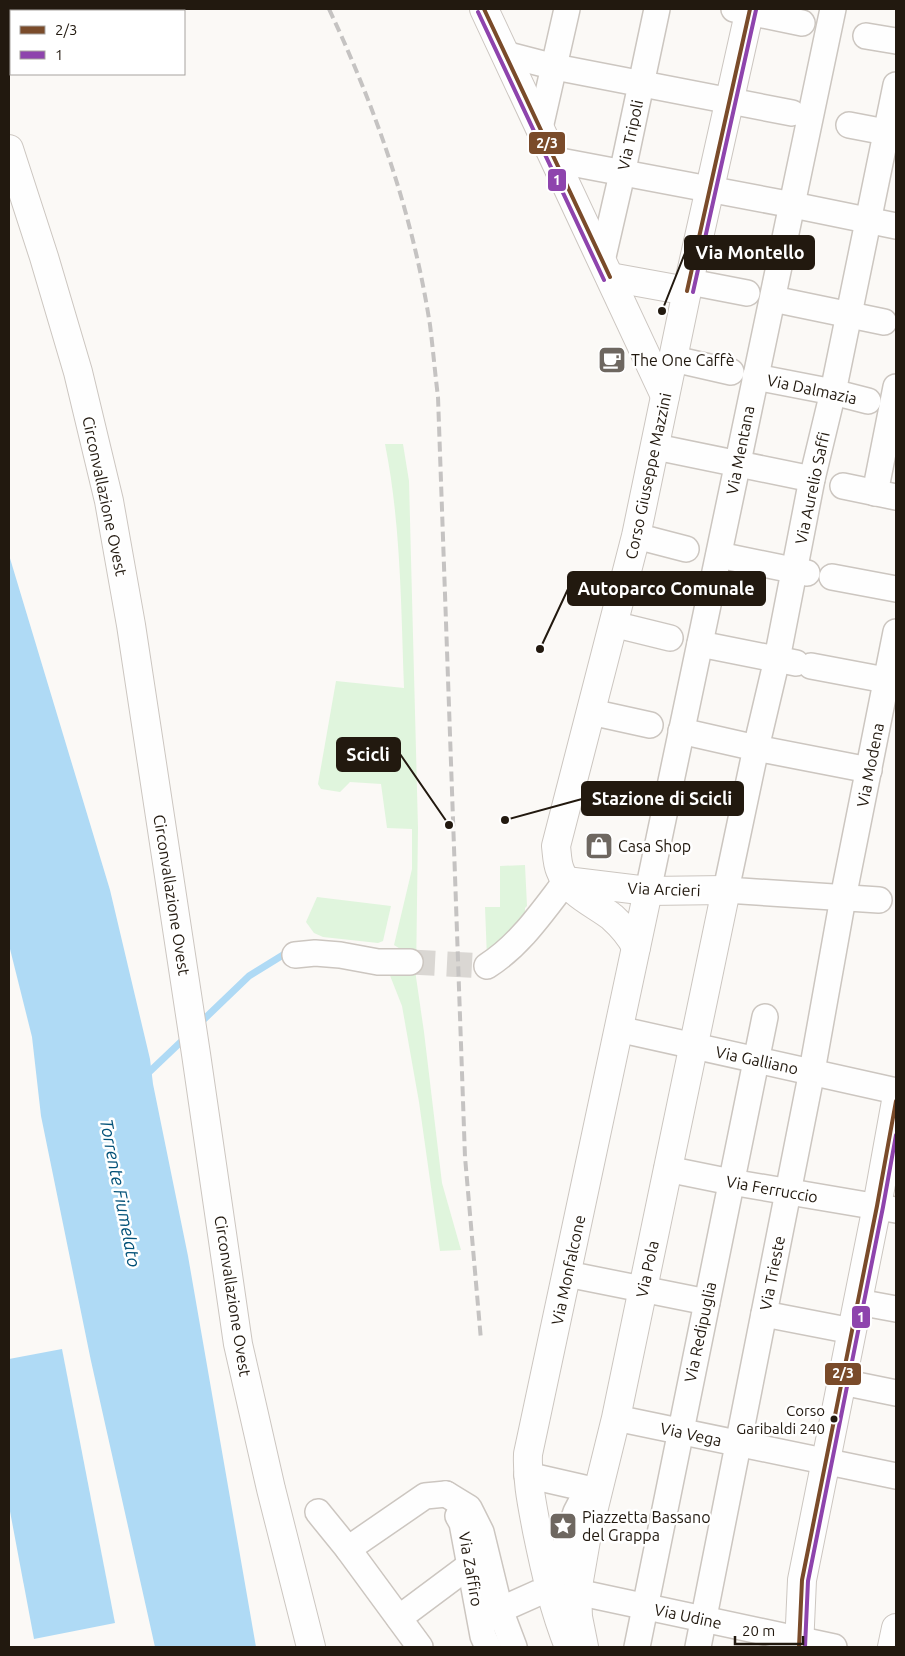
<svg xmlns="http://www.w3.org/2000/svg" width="905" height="1656" viewBox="0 0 905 1656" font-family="Ubuntu,sans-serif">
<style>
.green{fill:#e0f5dd}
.water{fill:#afdaf5}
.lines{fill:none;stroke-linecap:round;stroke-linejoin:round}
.stream{stroke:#afdaf5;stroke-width:7}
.street-tunnel{stroke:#dad7d3;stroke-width:25;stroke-dasharray:25 12;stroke-linecap:butt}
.street-casing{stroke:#ccc6c0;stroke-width:28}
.secondary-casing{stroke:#ccc6c0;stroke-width:30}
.street{stroke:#fefefe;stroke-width:25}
.secondary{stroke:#fefefe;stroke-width:28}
.rail{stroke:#c5c3c2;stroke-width:4;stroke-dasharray:10 5;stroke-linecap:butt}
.bus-1-casing{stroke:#fff;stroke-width:8}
.bus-2-casing{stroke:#fff;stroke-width:8}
.bus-1{stroke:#7a4b2a;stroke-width:4}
.bus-2{stroke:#8e44ad;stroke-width:4}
.bus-dot{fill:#22190f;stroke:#fff;stroke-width:2}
.labels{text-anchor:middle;stroke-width:5;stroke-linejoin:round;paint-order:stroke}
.bus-label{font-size:15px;fill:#22190f;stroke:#fff;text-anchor:end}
.street-label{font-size:16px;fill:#22190f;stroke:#fff}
.poi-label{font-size:16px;fill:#22190f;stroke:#fff;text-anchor:start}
.water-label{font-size:18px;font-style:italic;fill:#025178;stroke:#fff}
.leader{fill:none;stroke:#22190f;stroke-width:2}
.callout-dot{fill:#22190f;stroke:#fff;stroke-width:2}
.callout{fill:#22190f;stroke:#22190f;stroke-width:2}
.callout-label{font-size:18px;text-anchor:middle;font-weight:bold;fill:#fff}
.line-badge{stroke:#fff;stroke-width:2}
.badge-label{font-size:14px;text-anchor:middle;font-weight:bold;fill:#fff}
</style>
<rect width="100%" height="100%" fill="#fbf9f6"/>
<!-- green -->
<g class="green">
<path d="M385,444H403L409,481L418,828L416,977L424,1032L442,1183L461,1250L440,1251L419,1102L402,1006L389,973L410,955L394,945L412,869V829L387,828L381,784L350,782L340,792L321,789L318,784L336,681L404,688C401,607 401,524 385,444Z"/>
<polygon points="525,865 527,906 525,908 525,920 487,959 485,907 500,907 500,866"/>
<polygon points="317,897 391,906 383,941 378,943 323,937 314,933 306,922"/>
</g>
<!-- water -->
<g class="water">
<polygon points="9,555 110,890 150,1059 153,1084 188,1256 256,1647 155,1647 91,1361 41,1116 32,1037 9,945"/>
<polygon points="62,1349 115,1623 34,1639 9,1506 9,1359"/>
</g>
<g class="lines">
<!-- stream -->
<g class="stream">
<polyline points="199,1024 249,976 283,955"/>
<polyline points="145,1076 186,1037"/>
</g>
<!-- street-tunnel -->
<polyline class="street-tunnel" points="410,962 487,966"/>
<defs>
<g id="street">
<polyline points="734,9 802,23"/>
<polyline points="866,36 896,41"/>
<polyline points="505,54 555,67 792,113"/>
<polyline points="849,125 896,134"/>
<polyline points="540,128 567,9"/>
<polyline points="555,160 793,205 896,226"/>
<polyline points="602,261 622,174 657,9"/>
<polyline points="690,282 747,293"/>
<polyline points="773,299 884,322"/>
<polyline points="674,359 731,372"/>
<polyline points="755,377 833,392 868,401"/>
<polyline points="656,447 812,479"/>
<polyline points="843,486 896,497"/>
<polyline points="875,493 896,387"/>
<polyline points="636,536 686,549"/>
<polyline points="719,555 807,573"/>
<polyline points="832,577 896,589"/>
<polyline points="613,624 670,638"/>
<polyline points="700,644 796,663"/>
<polyline points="811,666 896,682"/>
<polyline points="591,712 650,725"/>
<polyline points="681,731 756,748 869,770"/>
<polyline points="648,891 833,9"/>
<polyline points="879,900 726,890 756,748 777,659 812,479 833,392 896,85"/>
<polyline points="295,955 315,953 340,955 378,962 410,962"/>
<path d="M487,966C520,945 542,912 566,881"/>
<polyline points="618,1029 896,1091"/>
<polyline points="667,1169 731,1182 896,1210"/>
<polyline points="567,1274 707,1302"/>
<polyline points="858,1302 896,1309"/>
<polyline points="764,1314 852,1331"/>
<polyline points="842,1382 896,1393"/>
<polyline points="616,1418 896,1476"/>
<polyline points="527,1475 597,1491"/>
<polyline points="446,1494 469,1508 481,1532 500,1610 514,1647"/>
<polyline points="318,1512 348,1549 420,1647"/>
<polyline points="458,1516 462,1523 483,1636 488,1647"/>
<polyline points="348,1549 425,1496 446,1494"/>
<polyline points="577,1592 834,1647"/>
<polyline points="500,1610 538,1593 550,1589 576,1512 588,1489"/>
<polyline points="399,1618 470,1565"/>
<polyline points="637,1647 765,1017"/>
<polyline points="698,1647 812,1071 843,898 896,632"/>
</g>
<g id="secondary">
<polyline points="484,9 665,396"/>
<polyline points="9,149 44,257 78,372 109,501 131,625 196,1054 238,1344 271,1489 311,1647"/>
<polyline points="610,277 687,291"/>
<polyline points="566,881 648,891 726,890 616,1418 586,1540 577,1592 578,1617 584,1647"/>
<path d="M636,947C630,935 622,926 612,917C594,903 568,893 560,870C557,863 557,854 556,846L636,536L687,291L750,9"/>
<path d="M569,1647C554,1610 545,1570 537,1531C532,1504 527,1482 528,1454L648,891"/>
<polyline points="799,1647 802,1580 877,1206 896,1101"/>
<polyline points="892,1647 896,1628"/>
</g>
</defs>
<!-- street casing -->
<use href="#street" class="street-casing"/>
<!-- secondary casing -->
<use href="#secondary" class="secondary-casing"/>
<!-- street -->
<use href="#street" class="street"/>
<!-- secondary -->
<use href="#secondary" class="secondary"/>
<!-- rail -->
<path class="rail" d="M329,9C376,109 413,215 430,325C433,349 435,373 438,397L465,1157L481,1340"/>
<defs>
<g id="bus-1">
<polyline points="484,9 610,277"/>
<polyline points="687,291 750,9"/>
<polyline points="799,1647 802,1580 877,1206 896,1101"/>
</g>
<g id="bus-2">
<polyline points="478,12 604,280"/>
<polyline points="693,292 756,10"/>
<polyline points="805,1647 808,1581 883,1207 896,1135"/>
</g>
</defs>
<!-- bus-1 casing -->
<use href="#bus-1" class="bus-1-casing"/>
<!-- bus-2 casing -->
<use href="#bus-2" class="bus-2-casing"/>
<!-- bus-1 -->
<use href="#bus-1" class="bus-1"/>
<!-- bus-2 -->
<use href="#bus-2" class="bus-2"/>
</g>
<!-- icons -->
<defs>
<symbol id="cafe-square" viewBox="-11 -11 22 22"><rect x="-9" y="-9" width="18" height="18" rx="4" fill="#6e6760" stroke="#fff"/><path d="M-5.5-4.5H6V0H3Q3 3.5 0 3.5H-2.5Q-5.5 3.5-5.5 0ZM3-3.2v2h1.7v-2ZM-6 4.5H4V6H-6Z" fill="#fff"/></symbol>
<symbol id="shop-square" viewBox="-11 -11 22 22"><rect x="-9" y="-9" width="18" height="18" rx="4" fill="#6e6760" stroke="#fff"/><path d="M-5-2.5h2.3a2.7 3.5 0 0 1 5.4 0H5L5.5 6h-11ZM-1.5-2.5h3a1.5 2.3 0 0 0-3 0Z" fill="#fff"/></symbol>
<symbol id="sight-square" viewBox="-11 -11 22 22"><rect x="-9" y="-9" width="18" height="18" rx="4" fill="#6e6760" stroke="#fff"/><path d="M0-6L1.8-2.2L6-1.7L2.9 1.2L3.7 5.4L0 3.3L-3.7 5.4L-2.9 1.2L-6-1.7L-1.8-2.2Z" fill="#fff"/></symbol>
</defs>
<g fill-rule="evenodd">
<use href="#cafe-square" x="596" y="344" width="32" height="32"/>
<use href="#shop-square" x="583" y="830" width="32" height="32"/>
<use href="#sight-square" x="547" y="1510" width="32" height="32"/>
</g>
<!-- markers -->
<circle class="bus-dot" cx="834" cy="1419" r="4.5"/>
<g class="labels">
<!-- bus labels -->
<g class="bus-label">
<text x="825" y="1416">Corso<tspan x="825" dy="18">Garibaldi 240</tspan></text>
</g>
<!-- street labels -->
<g class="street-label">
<text transform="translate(630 135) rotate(-78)" y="6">Via Tripoli</text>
<text transform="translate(812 389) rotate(12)" y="6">Via Dalmazia</text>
<text transform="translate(740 450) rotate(-79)" y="6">Via Mentana</text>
<text transform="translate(648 476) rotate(-78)" y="6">Corso Giuseppe Mazzini</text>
<text transform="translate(812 488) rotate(-78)" y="6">Via Aurelio Saffi</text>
<text transform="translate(105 496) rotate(78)" y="6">Circonvallazione Ovest</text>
<text transform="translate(870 765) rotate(-79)" y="6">Via Modena</text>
<text transform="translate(664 889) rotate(2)" y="6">Via Arcieri</text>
<text transform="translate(172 895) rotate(81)" y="6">Circonvallazione Ovest</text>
<text transform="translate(757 1060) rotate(12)" y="6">Via Galliano</text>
<text transform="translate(772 1189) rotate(10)" y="6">Via Ferruccio</text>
<text transform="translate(647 1269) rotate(-78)" y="6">Via Pola</text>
<text transform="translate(568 1270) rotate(-78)" y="6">Via Monfalcone</text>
<text transform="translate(772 1273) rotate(-79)" y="6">Via Trieste</text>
<text transform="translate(233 1296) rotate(81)" y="6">Circonvallazione Ovest</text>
<text transform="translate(700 1332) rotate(-78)" y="6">Via Redipuglia</text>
<text transform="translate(691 1434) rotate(12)" y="6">Via Vega</text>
<text transform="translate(471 1569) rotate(80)" y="6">Via Zaffiro</text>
<text transform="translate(688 1616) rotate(12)" y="6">Via Udine</text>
</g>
<!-- poi labels -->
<g class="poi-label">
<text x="631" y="366">The One Caffè</text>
<text x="618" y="852">Casa Shop</text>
<text x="582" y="1523">Piazzetta Bassano<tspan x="582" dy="18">del Grappa</tspan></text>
</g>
<!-- water labels -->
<g class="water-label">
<text transform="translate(120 1193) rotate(79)" y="6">Torrente Fiumelato</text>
</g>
</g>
<!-- callouts -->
<path class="leader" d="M662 311L685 253M540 649L568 589M449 825L400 754M505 820L582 799"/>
<g class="callout-dot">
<circle cx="662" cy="311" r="5"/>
<circle cx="540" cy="649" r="5"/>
<circle cx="449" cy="825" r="5"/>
<circle cx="505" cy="820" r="5"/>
</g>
<g class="callout">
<rect x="685" y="236" width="129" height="33" rx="5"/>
<rect x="568" y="572" width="197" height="33" rx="5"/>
<rect x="337" y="738" width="63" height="33" rx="5"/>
<rect x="582" y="782" width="161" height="33" rx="5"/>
</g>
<g class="callout-label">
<text x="750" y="259">Via Montello</text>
<text x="666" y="595">Autoparco Comunale</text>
<text x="368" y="761">Scicli</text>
<text x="662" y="805">Stazione di Scicli</text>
</g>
<g class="line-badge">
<rect x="528" y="131" width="38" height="24" rx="5" fill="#7a4b2a"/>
<rect x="547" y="168" width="20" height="24" rx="5" fill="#8e44ad"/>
<rect x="851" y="1305" width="20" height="24" rx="5" fill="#8e44ad"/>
<rect x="824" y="1362" width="38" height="24" rx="5" fill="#7a4b2a"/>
</g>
<g class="badge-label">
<text x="547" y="148">2/3</text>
<text x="557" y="185">1</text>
<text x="861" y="1322">1</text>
<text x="843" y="1378">2/3</text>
</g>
<!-- border -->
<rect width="905" height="1656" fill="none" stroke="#22190f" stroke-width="20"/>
<!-- legend -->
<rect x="10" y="10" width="175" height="65" fill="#ffffff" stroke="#a7a39f"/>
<rect x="20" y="26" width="25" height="8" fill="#7a4b2a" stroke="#a7a39f"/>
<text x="55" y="35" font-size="15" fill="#22190f">2/3</text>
<rect x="20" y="51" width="25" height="8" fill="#8e44ad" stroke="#a7a39f"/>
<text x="55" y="60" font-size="15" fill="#22190f">1</text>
<!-- scale -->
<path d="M735 1636v8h68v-8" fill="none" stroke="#22190f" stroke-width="2.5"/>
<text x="742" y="1636" font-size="15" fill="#22190f" stroke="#ffffff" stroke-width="4" paint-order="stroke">20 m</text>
</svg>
